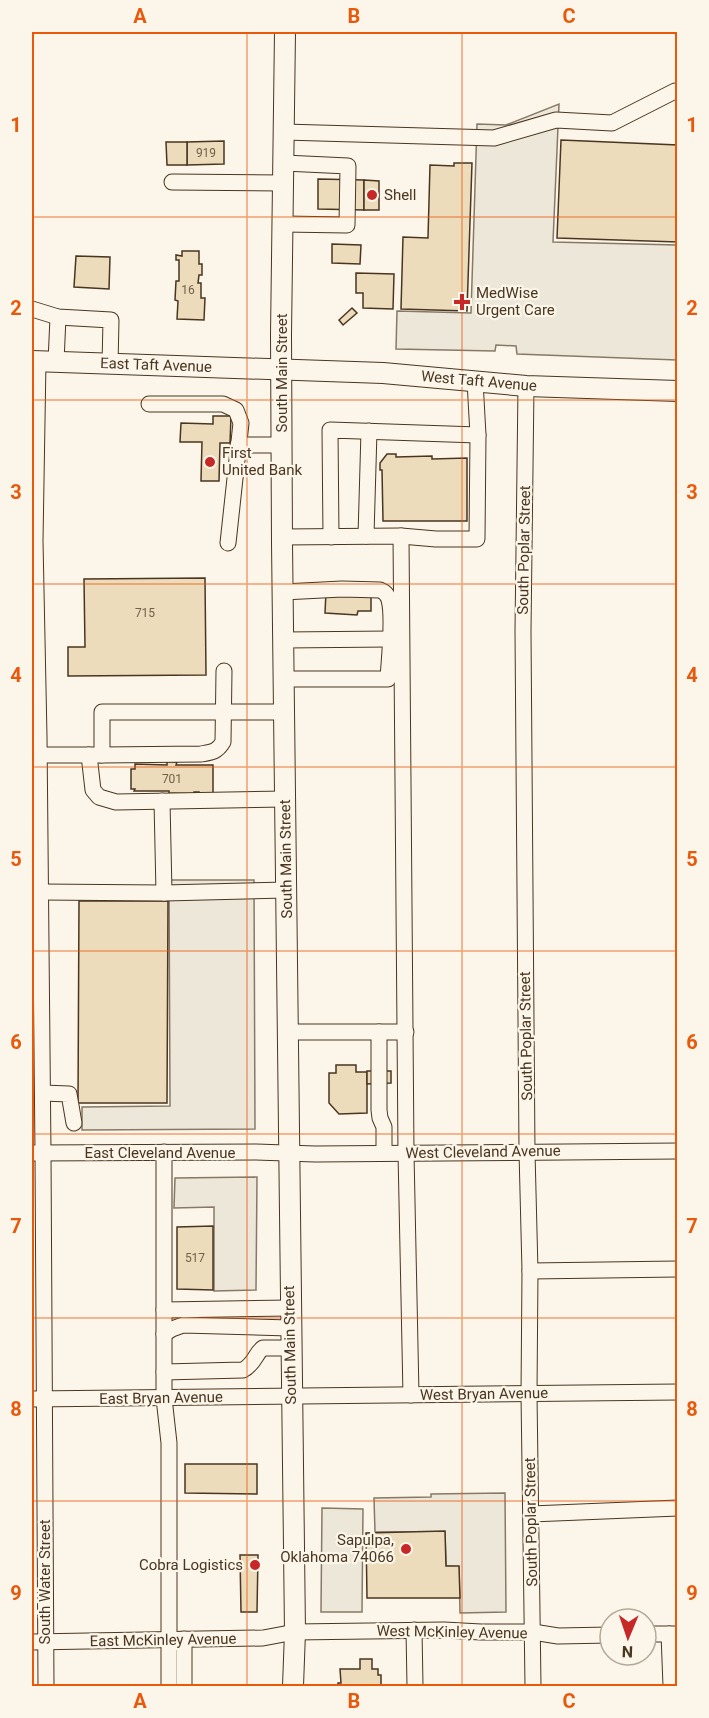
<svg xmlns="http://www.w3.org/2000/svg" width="709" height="1718" viewBox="0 0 709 1718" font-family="Roboto,sans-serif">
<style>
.parking{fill:#ede7d9;stroke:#887966;stroke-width:1.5}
.building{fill:#ecdcbc;stroke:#4a3520;stroke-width:1.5}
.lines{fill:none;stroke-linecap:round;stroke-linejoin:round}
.minor-casing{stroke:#4a3520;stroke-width:17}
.major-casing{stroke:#4a3520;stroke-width:22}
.minor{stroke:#fbf6e9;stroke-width:15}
.major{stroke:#fbf6e9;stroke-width:20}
.grid{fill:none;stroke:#e8590c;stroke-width:1.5;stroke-opacity:0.55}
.poi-dot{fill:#c62828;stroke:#fbf6e9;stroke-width:2}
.labels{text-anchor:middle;stroke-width:4.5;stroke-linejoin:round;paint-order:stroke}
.number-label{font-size:12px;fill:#725f47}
.poi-label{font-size:15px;fill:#4a3520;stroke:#fbf6e9;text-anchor:start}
.street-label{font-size:15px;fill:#4a3520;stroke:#fbf6e9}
.neatline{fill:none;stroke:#e8590c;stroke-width:2}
.grid-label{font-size:20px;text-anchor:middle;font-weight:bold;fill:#e8590c}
</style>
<rect width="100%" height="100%" fill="#fbf6e9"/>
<!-- parking -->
<g class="parking">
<polygon points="559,104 553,242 677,245 677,360 517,354 516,346 496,345 495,351 396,349 397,311 471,313 477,124 506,125"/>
<polygon points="169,880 254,880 255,1129 82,1130 82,1107 170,1106"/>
<polygon points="257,1177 256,1290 214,1291 214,1207 174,1208 175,1178"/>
<polygon points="505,1493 506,1612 460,1613 459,1567 446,1566 445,1532 375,1532 374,1498 431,1497 431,1494"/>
<polygon points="322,1508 363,1509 362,1612 321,1612"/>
</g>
<!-- building -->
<g class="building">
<polygon points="561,140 678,145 678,242 557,238"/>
<polygon points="224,141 224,164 187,165 187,142"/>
<polygon points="166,142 187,142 187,165 167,165"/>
<polygon points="454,163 472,163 467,311 401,309 403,237 428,238 430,165 454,166"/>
<polygon points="318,179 364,180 364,210 318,209"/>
<polygon points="364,180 379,181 379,210 364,210"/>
<polygon points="332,244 361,245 360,264 332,263"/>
<polygon points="182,251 199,251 199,264 202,264 202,275 199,275 198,283 201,283 201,298 205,298 204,320 177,319 178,301 175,300 176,281 179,281 179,260 176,260 176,255 182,256"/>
<polygon points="76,256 110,257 109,289 74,287"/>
<polygon points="356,273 394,274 393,309 363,308 363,293 356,293"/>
<polygon points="352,308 357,313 343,325 339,320"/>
<polygon points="213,416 231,416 230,443 220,443 219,481 201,481 202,442 180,442 181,423 213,424"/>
<polygon points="387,454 396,454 396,457 432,456 432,459 467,458 467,521 383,521 382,470 380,470 380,463"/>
<polygon points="205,578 206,675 68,676 68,647 85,647 84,579"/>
<polygon points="326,592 371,593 371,611 358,611 357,615 325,613"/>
<polygon points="167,761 177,762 176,765 213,765 213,794 199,794 199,792 194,792 194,794 169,793 169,791 134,791 135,789 131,789 131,769 135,769 135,764 167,765"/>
<polygon points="79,901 168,901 167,1103 78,1103"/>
<polygon points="336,1065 356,1065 356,1072 367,1072 367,1113 339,1114 329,1103 329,1073 336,1073"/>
<polygon points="367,1071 391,1071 391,1083 367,1084"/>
<polygon points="213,1226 213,1290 177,1289 177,1227"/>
<polygon points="185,1464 257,1464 257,1494 185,1493"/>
<polygon points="445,1531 446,1566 459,1566 460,1598 367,1598 366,1533"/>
<polygon points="240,1555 258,1555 257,1612 241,1612"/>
<polygon points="360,1659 372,1659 372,1669 378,1669 378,1675 381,1675 381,1686 338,1686 338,1683 341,1683 340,1669 360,1669"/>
</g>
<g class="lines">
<defs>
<g id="minor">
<polyline points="284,132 494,138 556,120 612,123 675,91 678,91"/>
<polyline points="172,182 283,183"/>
<polyline points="283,224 347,225 348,166 284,163"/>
<polyline points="32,309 58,317 111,320 110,364"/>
<polyline points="38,361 35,541 39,737 43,1153 46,1686"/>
<polyline points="56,362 58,317"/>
<polyline points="526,386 523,631 527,1152 530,1271 529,1394 533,1686"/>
<polyline points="149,404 223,404 236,410 241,423 228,543"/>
<polyline points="238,445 282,445"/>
<polyline points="366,536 369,431"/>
<polyline points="401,536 406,1153 411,1395"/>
<polyline points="282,537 401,536 436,539 477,539 478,435 475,381"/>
<polyline points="331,537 330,430 478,435"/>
<path d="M283,592L342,589L380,590C385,592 388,595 389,600C394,617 389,660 388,679H284"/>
<polyline points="284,640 390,639"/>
<polyline points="39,755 102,755 102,712 284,712"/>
<polyline points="89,755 93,790 99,797 116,802 285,799"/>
<path d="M102,755L201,754C212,752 217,752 223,742L224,671"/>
<polyline points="162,801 164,893"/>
<polyline points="41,892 164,893 286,890"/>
<polyline points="287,1032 406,1032"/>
<polyline points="379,1032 379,1110 380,1118 384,1127 384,1153"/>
<polyline points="43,1093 69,1094 74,1123"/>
<polyline points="164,1152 164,1398 169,1443 169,1686"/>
<polyline points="32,1153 256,1152 315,1154 678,1151"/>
<polyline points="530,1271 678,1269"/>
<polyline points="164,1310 290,1308"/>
<polyline points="164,1334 172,1329 183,1325 290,1328"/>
<path d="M164,1372L243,1370C255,1364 256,1352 263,1348H290"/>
<polyline points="32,1399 678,1392"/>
<polyline points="531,1514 678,1508"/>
<polyline points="414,1630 415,1686"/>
<polyline points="646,1634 678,1634"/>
<polyline points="669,1634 671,1686"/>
<polyline points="184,1639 184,1686"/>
<polyline points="32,1642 263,1638 295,1632 444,1630 481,1632 533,1632 558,1636 610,1635"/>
</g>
<g id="major">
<polyline points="285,32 281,335 282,543 295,1632 293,1686"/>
<polyline points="32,361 383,373 526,386 678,391"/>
</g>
</defs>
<!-- minor casing -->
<use href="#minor" class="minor-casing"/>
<!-- major casing -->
<use href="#major" class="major-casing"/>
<!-- minor -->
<use href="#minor" class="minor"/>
<!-- major -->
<use href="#major" class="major"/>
</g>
<!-- grid -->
<path class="grid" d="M247,32V1686M462,32V1686M32,217H678M32,400H678M32,584H678M32,767H678M32,951H678M32,1134H678M32,1318H678M32,1501H678"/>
<!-- markers -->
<g class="poi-dot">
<circle cx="372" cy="195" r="6"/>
<path d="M459 293h6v6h6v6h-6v6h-6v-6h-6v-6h6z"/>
<circle cx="210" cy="462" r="6"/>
<circle cx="406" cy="1549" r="6"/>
<circle cx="255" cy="1565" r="6"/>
</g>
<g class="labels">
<!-- number labels -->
<g class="number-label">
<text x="206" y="157">919</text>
<text x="188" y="294">16</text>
<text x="145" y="617">715</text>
<text x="172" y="783">701</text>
<text x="195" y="1262">517</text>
</g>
<!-- poi labels -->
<g class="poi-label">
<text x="384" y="200">Shell</text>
<text x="476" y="298">MedWise<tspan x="476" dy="17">Urgent Care</tspan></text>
<text x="222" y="458">First<tspan x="222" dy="17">United Bank</tspan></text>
<text x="394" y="1545" text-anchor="end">Sapulpa,<tspan x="394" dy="17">Oklahoma 74066</tspan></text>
<text x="243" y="1570" text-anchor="end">Cobra Logistics</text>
</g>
<!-- street labels -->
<g class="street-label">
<text transform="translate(156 365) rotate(2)" y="5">East Taft Avenue</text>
<text transform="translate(282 373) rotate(-90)" y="5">South Main Street</text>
<text transform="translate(479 381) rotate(5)" y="5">West Taft Avenue</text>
<text transform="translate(524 550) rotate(-89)" y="5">South Poplar Street</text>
<text transform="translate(286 859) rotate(-91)" y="5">South Main Street</text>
<text transform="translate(526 1036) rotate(-91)" y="5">South Poplar Street</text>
<text transform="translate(483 1152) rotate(-1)" y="5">West Cleveland Avenue</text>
<text x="160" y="1158">East Cleveland Avenue</text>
<text transform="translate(290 1345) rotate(-91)" y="5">South Main Street</text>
<text transform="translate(484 1394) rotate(-1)" y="5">West Bryan Avenue</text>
<text transform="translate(161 1398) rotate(-1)" y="5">East Bryan Avenue</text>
<text transform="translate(531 1522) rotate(-91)" y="5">South Poplar Street</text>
<text transform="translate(45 1582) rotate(-90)" y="5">South Water Street</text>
<text transform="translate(452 1632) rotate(1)" y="5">West McKinley Avenue</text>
<text transform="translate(163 1640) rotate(-1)" y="5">East McKinley Avenue</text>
</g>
</g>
<!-- border -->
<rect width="709" height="1718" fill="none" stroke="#fbf6e9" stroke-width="66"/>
<!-- north arrow -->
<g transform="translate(628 1637) rotate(182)"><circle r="28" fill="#fbf6e9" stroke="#b4a999" stroke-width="1.5"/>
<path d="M0-4.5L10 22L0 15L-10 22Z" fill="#c62828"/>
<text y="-9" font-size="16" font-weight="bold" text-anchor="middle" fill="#4a3520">N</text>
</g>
<rect x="33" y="33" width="643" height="1652" class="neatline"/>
<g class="grid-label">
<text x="140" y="23">A</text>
<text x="354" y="23">B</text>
<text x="569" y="23">C</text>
<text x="16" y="132">1</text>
<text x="692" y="132">1</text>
<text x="16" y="315">2</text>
<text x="692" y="315">2</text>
<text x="16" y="499">3</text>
<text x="692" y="499">3</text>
<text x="16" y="682">4</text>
<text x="692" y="682">4</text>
<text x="16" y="866">5</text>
<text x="692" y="866">5</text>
<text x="16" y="1049">6</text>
<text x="692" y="1049">6</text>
<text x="16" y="1233">7</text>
<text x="692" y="1233">7</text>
<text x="16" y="1416">8</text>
<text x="692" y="1416">8</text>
<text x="16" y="1600">9</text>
<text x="692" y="1600">9</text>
<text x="140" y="1708">A</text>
<text x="354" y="1708">B</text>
<text x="569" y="1708">C</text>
</g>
</svg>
